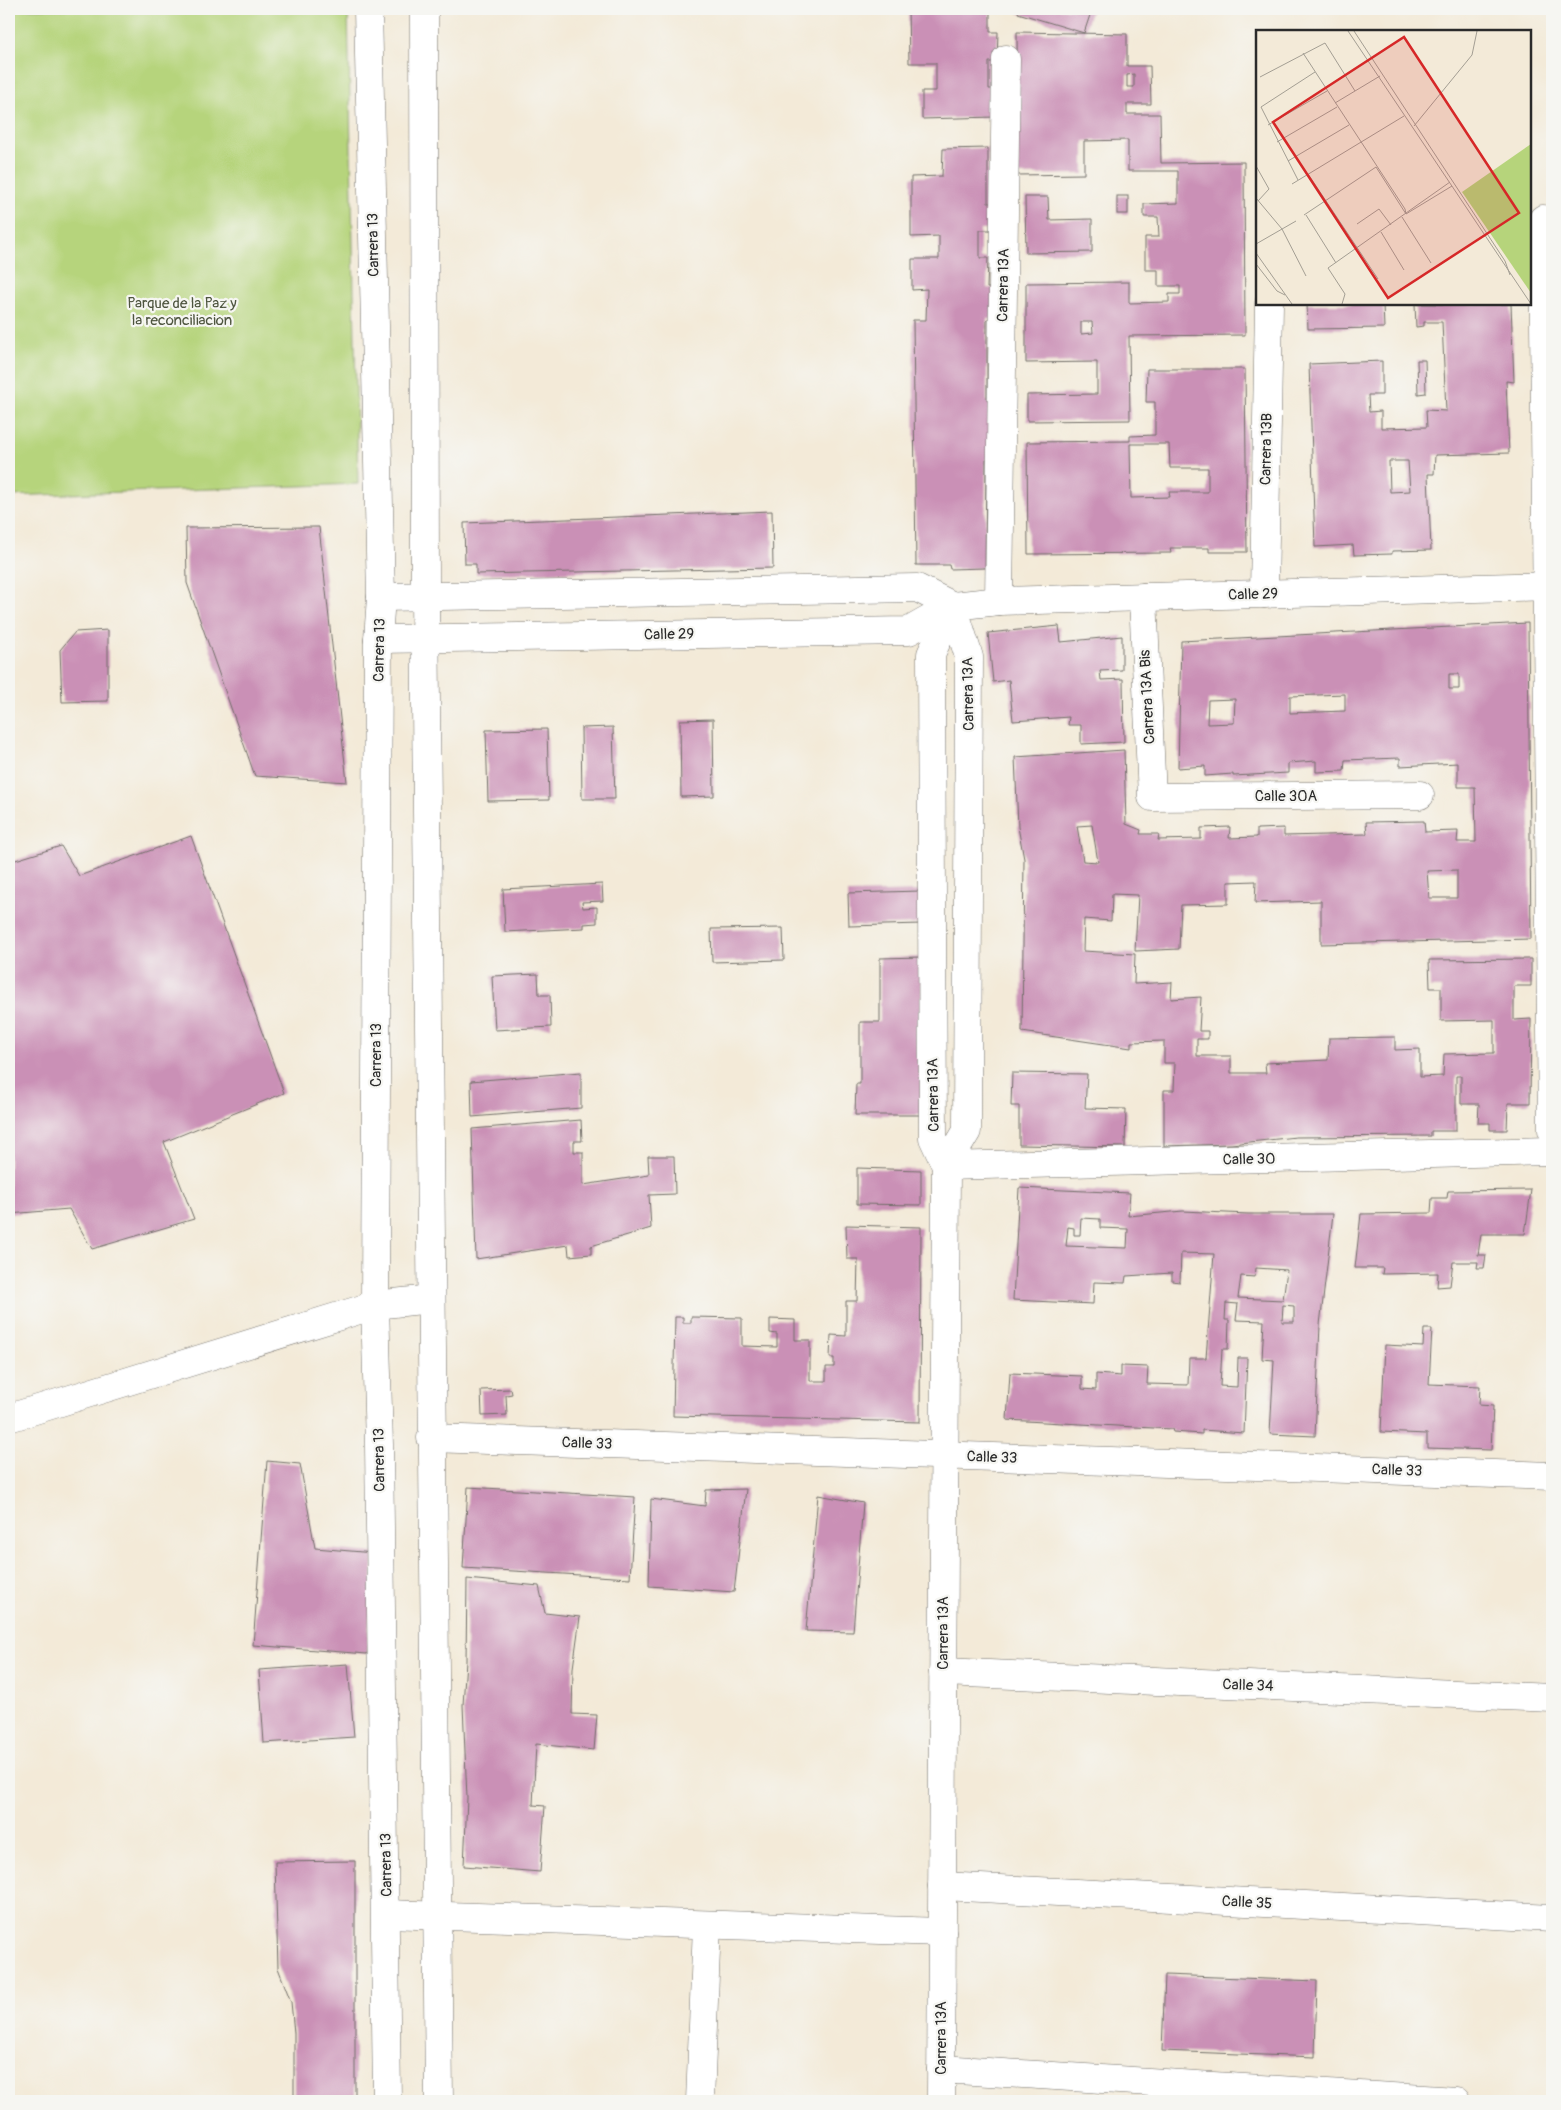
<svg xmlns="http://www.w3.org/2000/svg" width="1561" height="2110" viewBox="0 0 1561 2110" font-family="Pangolin,sans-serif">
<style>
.green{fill:#b6d47b;stroke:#708053}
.building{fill:#ca90b6;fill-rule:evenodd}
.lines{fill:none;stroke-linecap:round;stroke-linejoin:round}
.minor-casing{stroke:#716e68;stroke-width:29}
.minor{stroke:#fff;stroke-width:28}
.labels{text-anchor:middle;stroke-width:4.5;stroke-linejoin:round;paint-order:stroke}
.street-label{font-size:15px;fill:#2b2b2b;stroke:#f6f6f2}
.park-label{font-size:15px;fill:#4e553f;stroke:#f6f6f2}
.inset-road{fill:none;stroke:#a39e93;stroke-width:1}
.view{fill:#d62828;fill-opacity:0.15;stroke:#d62828;stroke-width:2.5}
.inset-edge{fill:none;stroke:#2b2b2b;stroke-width:2.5}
</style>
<rect width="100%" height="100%" fill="#f6f6f2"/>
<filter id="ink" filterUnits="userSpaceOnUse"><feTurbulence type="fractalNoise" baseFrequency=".02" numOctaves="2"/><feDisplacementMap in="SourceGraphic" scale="10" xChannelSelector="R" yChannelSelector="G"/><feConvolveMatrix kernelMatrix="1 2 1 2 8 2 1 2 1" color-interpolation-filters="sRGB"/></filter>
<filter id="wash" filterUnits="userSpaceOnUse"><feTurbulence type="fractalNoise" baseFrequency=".0096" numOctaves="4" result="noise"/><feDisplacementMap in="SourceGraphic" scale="20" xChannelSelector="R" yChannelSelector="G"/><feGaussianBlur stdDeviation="1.12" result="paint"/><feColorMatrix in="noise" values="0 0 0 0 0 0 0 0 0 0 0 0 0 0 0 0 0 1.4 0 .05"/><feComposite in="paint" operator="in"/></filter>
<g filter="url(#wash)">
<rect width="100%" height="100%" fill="#f3ead8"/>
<!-- green -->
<polygon class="green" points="9,9 348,9 358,484 9,496"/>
<g id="blocks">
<!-- building -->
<g class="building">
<polygon points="908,9 990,9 990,32 998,32 997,62 989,62 989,89 996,89 995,117 922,119 922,91 936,91 936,63 909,63"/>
<polygon points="1019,9 1092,9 1084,33 1018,13"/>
<path d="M1017,32L1127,34V66H1150L1151,104H1127V114H1160L1161,163L1244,162L1245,335L1129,336L1130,420L1027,421V395L1097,394V362L1026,363V283L1129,282V303L1169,302V294H1180V286H1158V270H1145V237H1159L1158,217H1144V204L1178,203V171H1128V140L1084,141V174L1018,175ZM1134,74V87H1127V75ZM1081,322H1092L1093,333L1081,334Z"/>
<polygon points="988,148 988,203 995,203 994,230 980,230 980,258 988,258 987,288 994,288 994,319 987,319 987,401 991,401 991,459 986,459 985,568 950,569 949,565 916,565 913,320 926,320 927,289 912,290 912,259 939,259 939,236 911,237 911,177 942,176 943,149"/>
<rect x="1117" y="196" width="11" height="18"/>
<polygon points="1025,197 1048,197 1049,220 1092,219 1092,252 1026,253"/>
<polygon points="1307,304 1383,304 1384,328 1308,329"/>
<path d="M1415,304H1511L1514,382L1506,381L1509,453L1435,455L1434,474H1428L1431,550L1392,551V554L1354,555L1353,545L1315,547L1309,364L1382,361V395H1368L1369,412L1381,411V428L1427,427L1426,410L1446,411L1442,322H1424V326L1416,327ZM1389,461H1408L1410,491L1390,492Z"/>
<polygon points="1417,360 1425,360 1426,393 1418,394"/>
<path d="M1147,369H1245L1247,552H1209V548H1170L1171,553L1028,554L1027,442L1130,441V436L1155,435V402H1146ZM1130,444H1169L1170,468H1208V492H1169L1170,497L1131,498Z"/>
<polygon points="772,511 773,568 476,574 476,564 465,564 464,523"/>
<polygon points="319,527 347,782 255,776 187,583 186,528"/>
<path d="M1528,623L1531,939L1321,944V901L1255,903L1256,881L1228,882V904L1181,905L1179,949L1135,951L1138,895L1112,894L1111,921L1084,919L1083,951L1135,954L1134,984L1172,982L1171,999L1201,997L1199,1031H1208V1039H1197V1056H1231V1073H1266L1265,1063L1328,1060L1329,1038L1395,1037V1050L1420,1049V1077L1443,1076L1444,1054L1494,1053V1020L1441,1021V988H1430L1429,960L1531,959V986H1514V1020L1531,1019L1530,1103H1508L1507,1130H1490V1123H1478L1479,1104H1461V1076H1456V1131H1431V1136L1296,1137L1231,1144L1164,1146V1090H1174L1175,1063H1164V1041L1131,1042V1048L1022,1032L1024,859L1018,827L1015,757L1124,750L1126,824L1141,830L1140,834H1159L1158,840L1201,839V828L1230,827L1229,838L1257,837V829L1284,828V836L1367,834L1366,822L1424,821L1425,832L1458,831L1457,842H1476L1475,787H1458V763L1400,766V758L1345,760L1344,771L1316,772V761L1288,763V773L1233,776V774L1205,776V766L1178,768L1181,641ZM1449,674H1459V689H1449ZM1345,694V711L1290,713V696ZM1235,699L1234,723L1207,724L1208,700ZM1092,825L1098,862L1083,861L1077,826ZM1457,870V898H1429L1427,871Z"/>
<polygon points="1059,626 1061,642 1122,636 1122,670 1100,671 1101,680 1123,679 1124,742 1081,744 1081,725 1068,725 1069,717 1013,721 1009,680 993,682 988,633"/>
<polygon points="108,630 108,701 62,702 60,650 75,632"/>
<polygon points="713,719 714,796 681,797 680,720"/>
<polygon points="613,727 615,799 582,799 581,728"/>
<polygon points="547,729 549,800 488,801 486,730"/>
<polygon points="191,836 284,1093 164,1142 194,1219 92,1249 69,1209 9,1214 9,862 61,846 79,876"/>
<polygon points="602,884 603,901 582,902 583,908 597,907 597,923 584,924 584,928 505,932 503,889"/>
<polygon points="920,891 921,924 849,926 848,893"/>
<polygon points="783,928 784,960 712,962 711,929"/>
<polygon points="922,957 921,1115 855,1115 856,1084 860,1084 860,1022 880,1022 880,958"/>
<polygon points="538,974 539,995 550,995 551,1027 495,1030 492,976"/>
<polygon points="581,1072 581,1108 472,1117 471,1081"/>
<polygon points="1012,1073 1087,1074 1085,1108 1126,1109 1125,1147 1019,1145 1019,1106 1011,1106"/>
<polygon points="581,1120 582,1141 574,1141 574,1152 583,1152 583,1185 649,1175 648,1156 674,1156 675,1194 649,1195 651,1228 591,1246 591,1254 569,1256 568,1245 476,1259 472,1129"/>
<polygon points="857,1168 921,1170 921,1205 857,1204"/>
<path d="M1019,1188L1130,1193L1128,1216L1183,1211L1248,1214H1333L1320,1325L1315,1436L1270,1434L1274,1360L1262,1359L1264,1321L1236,1320L1238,1304L1226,1303L1225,1320H1229L1228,1349H1222L1220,1386L1237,1387L1238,1358H1247L1244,1433L1202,1430V1434L1173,1432L1172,1429L1007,1420L1010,1373L1082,1376V1389L1096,1390V1374L1121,1376V1366L1148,1367L1147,1384L1188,1385L1189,1358H1206L1214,1254L1181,1253L1180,1282L1172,1281V1273L1126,1276L1125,1283L1094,1282L1093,1304L1013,1300ZM1081,1218L1100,1219V1228L1128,1229L1127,1248L1066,1246L1068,1227L1074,1228V1235H1080ZM1256,1268L1287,1270L1283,1300L1238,1298L1241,1276L1255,1277ZM1283,1305L1294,1306V1322H1282Z"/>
<polygon points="1531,1190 1525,1234 1481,1234 1478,1255 1486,1255 1484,1268 1477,1268 1478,1262 1453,1262 1450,1286 1437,1287 1438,1273 1382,1274 1383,1268 1355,1268 1361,1214 1431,1213 1432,1198 1447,1198 1448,1191"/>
<polygon points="846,1225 921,1227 920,1422 673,1416 675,1317 683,1317 683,1323 691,1323 691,1317 742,1318 742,1346 777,1347 777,1334 770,1333 770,1319 795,1320 795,1340 810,1340 810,1381 826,1381 826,1367 834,1367 834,1358 830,1358 831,1335 846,1336 846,1301 857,1301 858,1259 847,1259"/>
<polygon points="1424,1329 1432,1329 1429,1384 1480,1386 1479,1405 1493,1406 1491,1450 1427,1448 1427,1434 1381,1432 1385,1345 1423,1347"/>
<polygon points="511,1389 512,1394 506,1395 507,1415 482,1416 481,1390"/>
<polygon points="267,1461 300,1464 315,1548 374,1553 367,1654 253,1645"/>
<polygon points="468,1487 635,1497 630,1578 463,1568"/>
<polygon points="746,1489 734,1592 649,1586 651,1499 705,1506 706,1490"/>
<polygon points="818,1495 863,1503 853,1632 806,1631"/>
<polygon points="467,1579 539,1586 545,1613 580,1617 573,1668 572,1714 597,1715 594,1750 536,1744 533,1805 545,1806 540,1872 464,1866 467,1798 463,1705 466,1661"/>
<polygon points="348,1664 354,1737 264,1743 259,1670"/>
<polygon points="355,1861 355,2101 294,2101 294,2033 291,2002 278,1968 275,1862"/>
<polygon points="1165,1975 1317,1981 1315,2057 1162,2051"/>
</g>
</g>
</g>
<g filter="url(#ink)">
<use href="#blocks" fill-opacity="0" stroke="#716e68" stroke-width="1"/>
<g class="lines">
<defs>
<g id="minor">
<polyline points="368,9 381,597 378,639 375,1305 379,1445 387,2101"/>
<polyline points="424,9 425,596 439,2101"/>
<polyline points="1543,219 1552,1130"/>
<polyline points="1264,594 1269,304"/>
<polyline points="381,597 917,588 953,606"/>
<polyline points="1143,597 1152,797 1420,795"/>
<polyline points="999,601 1006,59"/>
<polyline points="378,639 909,631 953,606 999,601 1552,586"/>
<polyline points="946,1166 1552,1151"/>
<polyline points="9,1418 375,1305 431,1299"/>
<polyline points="431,1438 1552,1476"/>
<polyline points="943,1672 1552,1698"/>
<polyline points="942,1886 1552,1918"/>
<polyline points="386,1914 942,1932"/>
<polyline points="941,2069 1456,2101"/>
<polyline points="700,2101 707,1925"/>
<polyline points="941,2101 946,1166 933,1138 931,654 953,606 969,657 967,1131 946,1166"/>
</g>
</defs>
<!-- minor casing -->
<use href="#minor" class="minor-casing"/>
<!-- minor -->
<use href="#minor" class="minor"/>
</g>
</g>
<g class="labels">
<!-- street labels -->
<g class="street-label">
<text transform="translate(373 245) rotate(-91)" y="5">Carrera 13</text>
<text transform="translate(1003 285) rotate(-89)" y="5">Carrera 13A</text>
<text transform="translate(1266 449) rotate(-89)" y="5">Carrera 13B</text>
<text transform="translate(1253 594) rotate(-2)" y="5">Calle 29</text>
<text transform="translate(669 634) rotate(-1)" y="5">Calle 29</text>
<text transform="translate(379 650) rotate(-89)" y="5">Carrera 13</text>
<text transform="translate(968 694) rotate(-91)" y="5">Carrera 13A</text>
<text transform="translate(1147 697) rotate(-93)" y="5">Carrera 13A Bis</text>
<text x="1286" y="801">Calle 30A</text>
<text transform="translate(376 1055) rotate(-90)" y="5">Carrera 13</text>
<text transform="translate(933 1095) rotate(-91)" y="5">Carrera 13A</text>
<text transform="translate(1249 1159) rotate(-1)" y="5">Calle 30</text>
<text transform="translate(587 1443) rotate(2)" y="5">Calle 33</text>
<text transform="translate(992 1457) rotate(2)" y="5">Calle 33</text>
<text transform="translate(379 1460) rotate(-91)" y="5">Carrera 13</text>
<text transform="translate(1397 1470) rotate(2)" y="5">Calle 33</text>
<text transform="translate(943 1633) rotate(-90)" y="5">Carrera 13A</text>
<text transform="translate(1248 1685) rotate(2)" y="5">Calle 34</text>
<text transform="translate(386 1865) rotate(-91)" y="5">Carrera 13</text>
<text transform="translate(1247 1902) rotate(3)" y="5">Calle 35</text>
<text transform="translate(941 2038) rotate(-90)" y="5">Carrera 13A</text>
</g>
<!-- park labels -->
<g class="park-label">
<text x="182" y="308">Parque de la Paz y<tspan x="182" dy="17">la reconciliacion</tspan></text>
</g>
</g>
<!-- overview -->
<g transform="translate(1256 30)">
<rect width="275" height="275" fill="#f3ead8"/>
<path d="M275,114V263L206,162Z" fill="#b6d47b"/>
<path class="inset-road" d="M92,1L275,274M98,1L249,231L254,245M47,23L149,179L150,184L120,137M4,47L69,13L99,61M79,73L124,46M12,95L71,61M158,96L216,25L221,1M21,112L81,77M32,131L93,95M0,136L13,159L2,171M52,144L122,249M42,150L5,77L59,42M36,154L148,86M0,168L26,199L50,246M150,184L196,156M48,185L120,137M50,185L80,233M146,187L175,233M101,194L123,179L135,195M125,202L148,240M0,214L40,191M0,223L36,274M0,234L21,261L29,265M86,274L89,264L72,238L194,152"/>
<path class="view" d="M148,7L263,183L132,268L17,92Z"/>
<rect width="275" height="275" class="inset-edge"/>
</g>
<!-- margin -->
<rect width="1561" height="2110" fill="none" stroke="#f6f6f2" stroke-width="30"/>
</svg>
